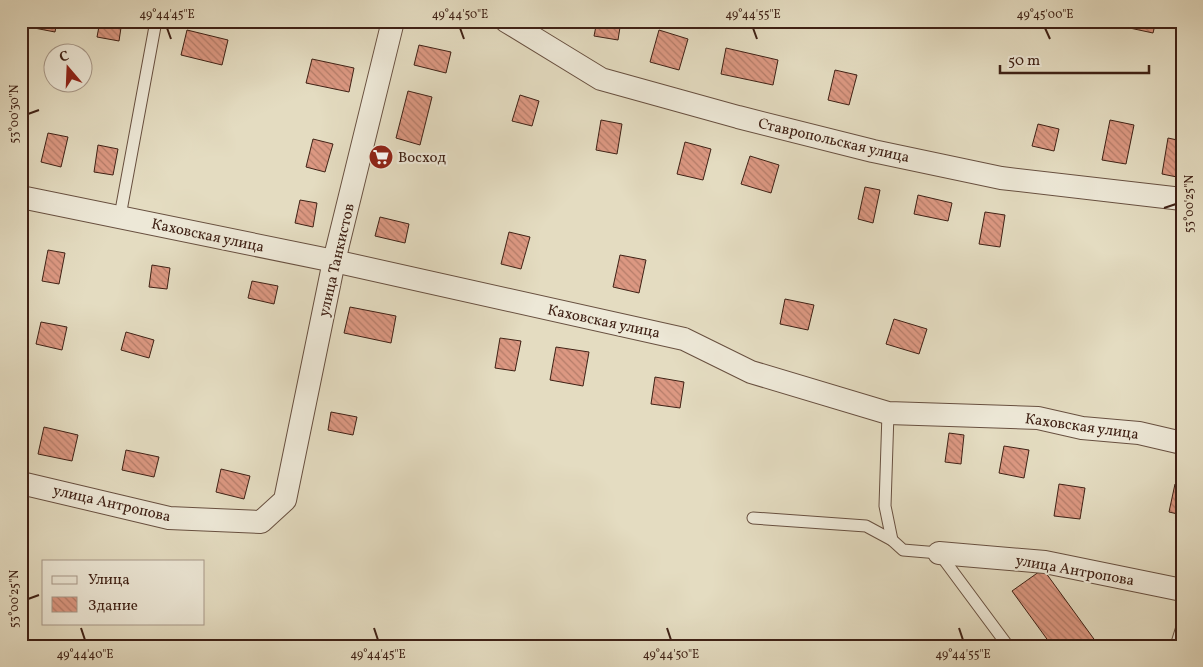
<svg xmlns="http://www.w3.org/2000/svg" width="1203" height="667" viewBox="0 0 1203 667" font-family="Vollkorn,serif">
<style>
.building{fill:url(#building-back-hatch);stroke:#3f2115}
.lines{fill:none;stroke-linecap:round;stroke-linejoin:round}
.lane-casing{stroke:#685040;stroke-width:13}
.street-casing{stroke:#685040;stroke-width:24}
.lane{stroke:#ede8d7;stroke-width:11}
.street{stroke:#ede8d7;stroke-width:22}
.ticks{fill:none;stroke:#3f2115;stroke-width:2}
.labels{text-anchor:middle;stroke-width:4.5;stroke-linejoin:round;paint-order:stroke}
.street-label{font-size:15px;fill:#3f2115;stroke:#ede8d7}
.poi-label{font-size:15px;fill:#3f2115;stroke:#ede8d7;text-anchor:start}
.neatline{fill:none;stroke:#3f2115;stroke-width:2}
.ticks-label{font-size:12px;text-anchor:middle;fill:#3f2115}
</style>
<defs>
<pattern id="building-back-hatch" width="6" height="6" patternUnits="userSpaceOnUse" patternTransform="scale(1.25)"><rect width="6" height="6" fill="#dc9882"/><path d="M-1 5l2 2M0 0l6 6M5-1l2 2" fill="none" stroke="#b47c69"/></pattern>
</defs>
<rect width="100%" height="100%" fill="#e4dcc1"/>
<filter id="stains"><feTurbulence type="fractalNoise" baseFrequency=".004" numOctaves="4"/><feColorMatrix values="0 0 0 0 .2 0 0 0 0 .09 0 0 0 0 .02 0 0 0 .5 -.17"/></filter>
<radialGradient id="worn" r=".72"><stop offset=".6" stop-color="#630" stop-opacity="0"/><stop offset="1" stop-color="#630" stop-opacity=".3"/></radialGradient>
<!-- building -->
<g class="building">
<polygon points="30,21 57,21 55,32 29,27"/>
<polygon points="100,21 122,21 119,41 97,37"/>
<polygon points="597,21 621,21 618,40 594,36"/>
<polygon points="1111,21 1156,21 1153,33 1111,24"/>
<polygon points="187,30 228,40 222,65 181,55"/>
<polygon points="659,30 688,39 679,70 650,62"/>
<polygon points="419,45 451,52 446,73 414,65"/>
<polygon points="726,48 778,60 773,85 721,74"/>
<polygon points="312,59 354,68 349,92 306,83"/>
<polygon points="835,70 857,75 849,105 828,100"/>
<polygon points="408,91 432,97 420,145 396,138"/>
<polygon points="520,95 539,101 532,126 512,121"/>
<polygon points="601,120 622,124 617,154 596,150"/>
<polygon points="1110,120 1134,125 1126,164 1102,160"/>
<polygon points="1038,124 1059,129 1054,151 1032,146"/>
<polygon points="48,133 68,137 61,167 41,162"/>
<polygon points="1168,138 1182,141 1182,178 1162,174"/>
<polygon points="313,139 333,144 325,172 306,167"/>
<polygon points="685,142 711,149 703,180 677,174"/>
<polygon points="98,145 118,149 113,175 94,172"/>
<polygon points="750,156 779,165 771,193 741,184"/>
<polygon points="865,187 880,190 873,223 858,219"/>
<polygon points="918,195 952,203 948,221 914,214"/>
<polygon points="300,200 317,203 313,227 295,223"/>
<polygon points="985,212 1005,215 1000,247 979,244"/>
<polygon points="380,217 409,224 405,243 375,236"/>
<polygon points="509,232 530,237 521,269 501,264"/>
<polygon points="48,250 65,253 59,284 42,281"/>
<polygon points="620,255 646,260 639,293 613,287"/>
<polygon points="152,265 170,268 167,289 149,287"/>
<polygon points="252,281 278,286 274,304 248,298"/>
<polygon points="785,299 814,305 808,330 780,324"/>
<polygon points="350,307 396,316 391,343 344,333"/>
<polygon points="894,319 927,329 919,354 886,344"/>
<polygon points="41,322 67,327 62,350 36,344"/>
<polygon points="126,332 154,340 149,358 121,350"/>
<polygon points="500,338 521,341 515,371 495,368"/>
<polygon points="556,347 589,352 583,386 550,380"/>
<polygon points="655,377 684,382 680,408 651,404"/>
<polygon points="331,412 357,417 353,435 328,430"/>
<polygon points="44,427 78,435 72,461 38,454"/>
<polygon points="949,433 964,435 961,464 945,462"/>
<polygon points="1004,446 1029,450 1024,478 999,473"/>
<polygon points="126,450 159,457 154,477 122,470"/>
<polygon points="221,469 250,476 244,499 216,492"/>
<polygon points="1059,484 1085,488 1080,519 1054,516"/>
<polygon points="1175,484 1182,486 1182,515 1169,512"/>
<polygon points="1043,569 1099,646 1052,646 1012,591"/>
</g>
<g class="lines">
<defs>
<g id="lane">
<polyline points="120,216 156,21"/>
<polyline points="888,413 885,506 892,540"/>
<polyline points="753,518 866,526 892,540 903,550 939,553 1008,646"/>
<polyline points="1176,646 1182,627"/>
</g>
<g id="street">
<polyline points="506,21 601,79 738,117 873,151 1001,178 1182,199"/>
<polyline points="21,197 334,261 684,339 751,372 888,413 1038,418 1082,428 1139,433 1182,443"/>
<polyline points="21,483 169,518 261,522 285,500 334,261 393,21"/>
<polyline points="939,553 1045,562 1182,590"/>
</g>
</defs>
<!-- lane casing -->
<use href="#lane" class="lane-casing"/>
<!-- street casing -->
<use href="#street" class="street-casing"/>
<!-- lane -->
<use href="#lane" class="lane"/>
<!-- street -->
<use href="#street" class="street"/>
</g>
<!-- ticks -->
<path class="ticks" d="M167,28L171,39M460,28L464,39M753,28L757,39M1045,28L1050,39M28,114L39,110M1164,208L1176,204M28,599L39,595M81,628L85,640M374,628L378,640M667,628L671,640M959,628L963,640"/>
<!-- icons -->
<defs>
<symbol id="supermarket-disc" viewBox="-11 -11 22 22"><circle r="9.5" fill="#8f2418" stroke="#ede8d7"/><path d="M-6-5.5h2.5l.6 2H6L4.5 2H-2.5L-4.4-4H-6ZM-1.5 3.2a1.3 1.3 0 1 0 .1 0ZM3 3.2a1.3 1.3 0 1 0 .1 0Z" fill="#fff"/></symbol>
</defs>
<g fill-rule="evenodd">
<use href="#supermarket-disc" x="367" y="143" width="28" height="28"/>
</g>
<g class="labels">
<!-- street labels -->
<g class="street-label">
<text transform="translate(834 140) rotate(13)" y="5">Ставропольская улица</text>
<text transform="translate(208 235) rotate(12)" y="5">Каховская улица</text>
<text transform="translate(336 260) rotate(-77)" y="5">улица Танкистов</text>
<text transform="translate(604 321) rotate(12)" y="5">Каховская улица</text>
<text transform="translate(1082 426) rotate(8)" y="5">Каховская улица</text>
<text transform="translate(112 503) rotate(13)" y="5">улица Антропова</text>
<text transform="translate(1075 570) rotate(10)" y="5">улица Антропова</text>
</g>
<!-- poi labels -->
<g class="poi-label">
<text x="398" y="162">Восход</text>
</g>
</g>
<!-- margin -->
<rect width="1203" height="667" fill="none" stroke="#e4dcc1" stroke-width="55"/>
<!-- legend -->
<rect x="42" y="560" width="162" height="65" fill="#ede8d7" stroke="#a79889"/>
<rect x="52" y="576" width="25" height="8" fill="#ede8d7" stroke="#a79889"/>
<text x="88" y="584" font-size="15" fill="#3f2115">Улица</text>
<rect x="52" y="597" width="25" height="15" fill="url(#building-back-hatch)" stroke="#a79889"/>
<text x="88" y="610" font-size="15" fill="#3f2115">Здание</text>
<!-- north arrow -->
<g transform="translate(68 68) rotate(341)"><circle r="24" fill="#ede8d7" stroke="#a79889"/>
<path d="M0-4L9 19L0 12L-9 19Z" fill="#8f2418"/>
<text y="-8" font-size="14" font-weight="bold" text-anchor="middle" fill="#3f2115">С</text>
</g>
<!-- scale -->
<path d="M1000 65v8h149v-8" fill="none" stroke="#3f2115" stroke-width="2.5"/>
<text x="1008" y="65" font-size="15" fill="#3f2115" stroke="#ede8d7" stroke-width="4" paint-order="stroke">50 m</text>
<rect x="28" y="28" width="1148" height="612" class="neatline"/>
<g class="ticks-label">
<text x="167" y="18">49°44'45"E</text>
<text x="460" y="18">49°44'50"E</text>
<text x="753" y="18">49°44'55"E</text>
<text x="1045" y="18">49°45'00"E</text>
<text transform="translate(14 114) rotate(-90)" y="4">53°00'30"N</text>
<text transform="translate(1189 204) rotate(-90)" y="4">53°00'25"N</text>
<text transform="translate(14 599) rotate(-90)" y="4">53°00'25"N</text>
<text x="85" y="658">49°44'40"E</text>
<text x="378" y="658">49°44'45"E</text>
<text x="671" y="658">49°44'50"E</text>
<text x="963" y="658">49°44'55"E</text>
</g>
<rect width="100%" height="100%" filter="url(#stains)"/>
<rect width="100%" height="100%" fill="url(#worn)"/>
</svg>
